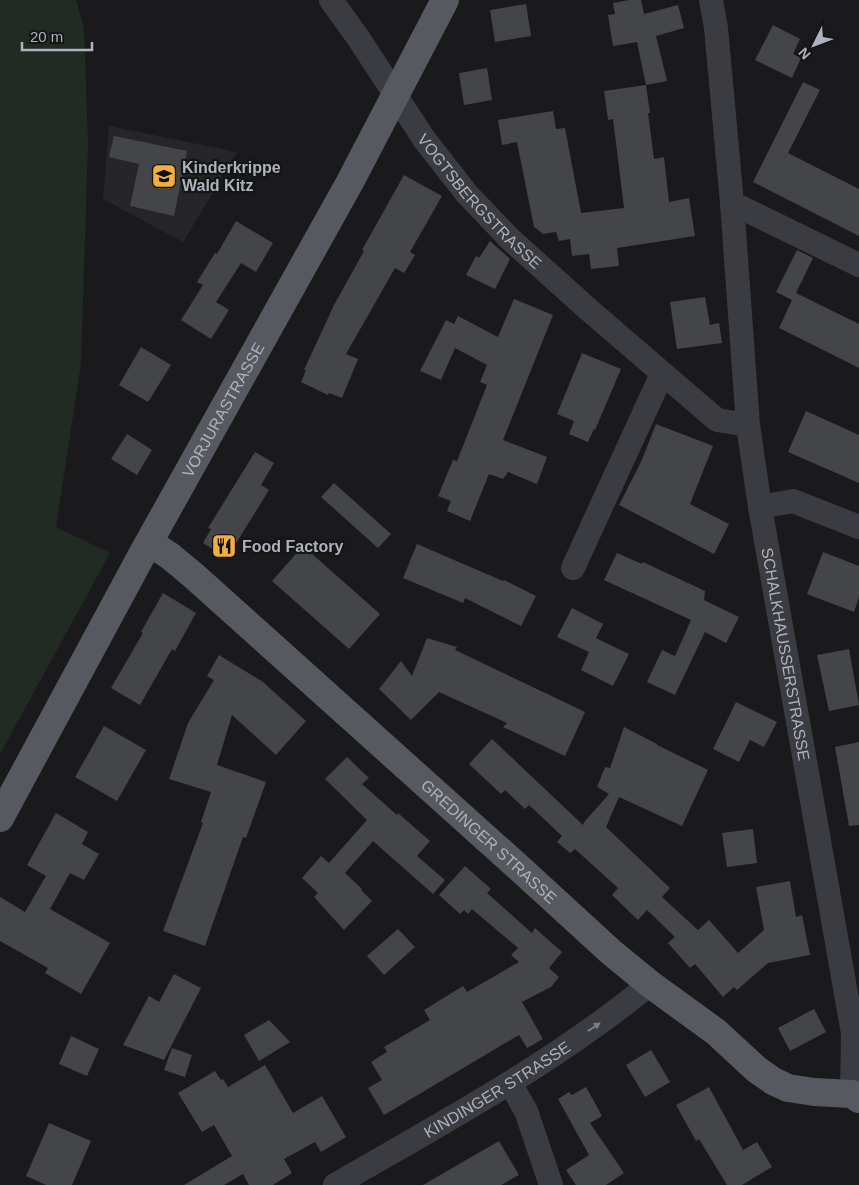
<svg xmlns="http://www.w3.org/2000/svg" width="859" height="1185" viewBox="0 0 859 1185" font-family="Arial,sans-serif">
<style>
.built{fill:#262629}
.green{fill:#222b23}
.building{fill:#444549}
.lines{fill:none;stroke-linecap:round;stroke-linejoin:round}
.minor{stroke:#3b3c41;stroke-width:24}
.major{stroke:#575960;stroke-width:28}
.oneway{fill:#7a7d85}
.labels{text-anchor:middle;stroke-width:4.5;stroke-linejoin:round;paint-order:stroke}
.poi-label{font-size:16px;font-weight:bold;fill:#adb2bc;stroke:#151517;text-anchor:start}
.street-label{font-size:16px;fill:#adb2bc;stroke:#151517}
</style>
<rect width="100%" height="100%" fill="#1a1a1c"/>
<!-- built -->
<polygon class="built" points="109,126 237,152 183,242 103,199"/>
<!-- green -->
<polygon class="green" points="0,0 76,0 84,28 88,144 81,363 56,527 110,553 0,754"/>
<!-- building -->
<g class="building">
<polygon points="629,0 641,0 644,14 678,5 684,28 656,36 667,81 646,85 637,42 613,46 608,15 615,14 613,3"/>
<polygon points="526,4 531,36 495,42 490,10"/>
<polygon points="773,25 800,39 793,54 801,58 792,78 755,60"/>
<polygon points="487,68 492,100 464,105 459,73"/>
<polygon points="803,82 820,90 788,153 859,189 859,236 753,182"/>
<polygon points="646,85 650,113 648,113 654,159 664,157 669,202 689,198 695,236 617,248 619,266 591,269 589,254 572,256 570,239 559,241 556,232 543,234 534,227 517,142 502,145 498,120 553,111 556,129 565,128 581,213 624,208 613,119 608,120 604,91"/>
<polygon points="114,136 187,151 174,216 130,206 139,164 109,157"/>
<polygon points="404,175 442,196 410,252 415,255 404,273 395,268 346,354 358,359 342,398 329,393 328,395 301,382 306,370 304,370 334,305 364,251 362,250"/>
<polygon points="236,221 273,243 256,272 241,263 216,302 229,310 211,339 181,320 203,285 197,282 215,253 217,254"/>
<polygon points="490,241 510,259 495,289 466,275 476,256 479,258"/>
<polygon points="797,250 813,258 796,293 859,324 859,368 779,328 792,300 776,292"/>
<polygon points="705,297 710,325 719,323 722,343 677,349 670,302"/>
<polygon points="514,299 553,315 503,440 547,457 537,484 508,472 503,479 489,474 470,521 447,511 451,501 438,496 453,460 457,461 487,385 480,382 487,365 455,348 441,380 420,371 446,320 454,324 458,316 498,337"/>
<polygon points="141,347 171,365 148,402 119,385"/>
<polygon points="582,353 621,369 595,430 594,429 588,442 569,434 574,421 557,414"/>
<polygon points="806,411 859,435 859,483 788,452"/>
<polygon points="656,424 713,446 690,504 729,524 714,554 619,505 641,462"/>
<polygon points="127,434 152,450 137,475 111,459"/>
<polygon points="255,452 274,463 261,485 269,490 227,558 203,543 211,529 208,528"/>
<polygon points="334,483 391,534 378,548 321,497"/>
<polygon points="417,544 503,581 504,580 536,596 521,626 465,598 463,603 403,578"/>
<polygon points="303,546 380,614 349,649 272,581"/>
<polygon points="823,552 859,566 859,597 854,612 807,594"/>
<polygon points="617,553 642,564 643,562 705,591 704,600 739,617 726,643 705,632 675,695 647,682 662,650 675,656 691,620 604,580"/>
<polygon points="163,593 196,613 175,651 172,649 140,705 111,688 143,633 141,632"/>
<polygon points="572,608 603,624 596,638 629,654 613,686 581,670 589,652 557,637"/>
<polygon points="427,638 457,647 455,650 585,712 565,756 503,727 507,723 439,692 411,720 379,689 401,661 412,676"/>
<polygon points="849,649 859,705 829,711 817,655"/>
<polygon points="219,655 263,682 306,721 276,755 232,715 217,765 266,782 246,838 243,837 205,946 163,931 203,823 201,822 211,792 169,779 188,723 214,680 207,676"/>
<polygon points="736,702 777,722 764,747 750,740 739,762 713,749"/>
<polygon points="104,726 146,750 117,801 75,777"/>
<polygon points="624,727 657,744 657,745 708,770 682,826 619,797 606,827 670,888 662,897 698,930 709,920 738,953 764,930 756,887 790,881 796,917 802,915 810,955 768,963 737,990 734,987 723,997 695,964 690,968 668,943 675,937 647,910 638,920 612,895 618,888 575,849 570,853 557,842 562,836 529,805 525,809 505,790 501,794 469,764 492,739 583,825 585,821 609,794 597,787 605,767 610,768"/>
<polygon points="859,742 859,825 849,826 835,747"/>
<polygon points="347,757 369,778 362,784 397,815 398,813 430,841 417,856 445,880 433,894 373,841 345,873 362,889 361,890 372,901 344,930 314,897 318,893 302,878 321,856 329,863 367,820 325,779"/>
<polygon points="56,813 88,832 82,844 99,854 84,880 70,873 50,909 110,943 81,994 45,973 48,968 0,941 0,897 25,912 46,876 27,865"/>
<polygon points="753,829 757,863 727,867 722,833"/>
<polygon points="465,866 491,889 487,893 532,933 535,928 562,952 549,968 559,977 551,987 522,1002 543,1039 527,1048 519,1035 384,1115 368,1088 382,1080 371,1062 387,1052 384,1047 430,1020 424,1010 463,986 467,992 519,962 511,955 518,948 472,909 468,914 464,910 460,914 439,895"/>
<polygon points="398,929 415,947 384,975 367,956"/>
<polygon points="174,974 201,988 164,1060 123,1045 149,996 159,1002"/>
<polygon points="814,1009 826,1032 790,1051 778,1028"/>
<polygon points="269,1020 290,1042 259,1061 244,1035"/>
<polygon points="71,1036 99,1049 87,1076 59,1064"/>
<polygon points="172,1048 192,1055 185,1077 164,1070"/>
<polygon points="651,1050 670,1082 645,1097 626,1065"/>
<polygon points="265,1065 293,1113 322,1096 346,1137 321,1152 315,1142 284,1159 292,1173 273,1185 249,1185 243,1174 224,1185 184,1185 232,1156 214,1125 202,1132 178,1093 215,1071 221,1080 223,1079 228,1087"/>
<polygon points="586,1087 602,1116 590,1123 624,1173 606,1185 576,1185 566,1170 589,1155 558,1099 569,1092 572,1095"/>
<polygon points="709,1087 743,1150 757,1142 772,1167 742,1185 727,1185 699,1139 696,1141 676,1105"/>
<polygon points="49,1123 91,1141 72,1185 46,1185 26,1176"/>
<polygon points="499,1141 519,1175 501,1185 423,1185"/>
</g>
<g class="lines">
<!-- minor -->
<g class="minor">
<path id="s1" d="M331,0L359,39L424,139L467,194L510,239L589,310L717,420L748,425"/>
<path id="s2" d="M711,0L716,28L732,203L748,425L760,507L853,1033L852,1094"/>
<polyline points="732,203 859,265"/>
<polyline points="760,507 793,501 859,527"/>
<polyline points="573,568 662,374"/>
<polyline points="510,1083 526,1111 551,1185"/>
<path id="s3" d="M335,1185C442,1123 554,1063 650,984"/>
</g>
<!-- major -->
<g class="major">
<path id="s4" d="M150,543L170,556L194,576L517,866L611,952L650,984L716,1032L756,1069L773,1081L788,1088L814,1092L852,1094L859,1099"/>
<path id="s5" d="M0,818L144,551L350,182L445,0"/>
</g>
</g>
<!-- one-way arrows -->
<defs><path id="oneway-solid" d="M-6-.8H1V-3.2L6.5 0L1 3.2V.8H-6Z" transform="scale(1.25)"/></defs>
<use class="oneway" href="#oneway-solid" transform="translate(594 1027) rotate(-34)"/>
<!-- icons -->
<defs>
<symbol id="school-square" viewBox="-11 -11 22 22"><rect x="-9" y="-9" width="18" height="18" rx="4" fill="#f3ae3b" stroke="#151517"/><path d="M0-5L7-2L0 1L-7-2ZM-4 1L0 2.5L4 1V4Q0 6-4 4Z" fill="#111"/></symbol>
<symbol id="restaurant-square" viewBox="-11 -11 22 22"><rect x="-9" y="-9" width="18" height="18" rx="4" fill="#f3ae3b" stroke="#151517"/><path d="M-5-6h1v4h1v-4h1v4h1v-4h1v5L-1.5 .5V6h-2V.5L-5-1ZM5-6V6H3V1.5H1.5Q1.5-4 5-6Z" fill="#111"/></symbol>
</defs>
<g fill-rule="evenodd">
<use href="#school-square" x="150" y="162" width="28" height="28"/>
<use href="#restaurant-square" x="210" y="532" width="28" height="28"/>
</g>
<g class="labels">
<!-- poi labels -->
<g class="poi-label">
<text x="182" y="173">Kinderkrippe<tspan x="182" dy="18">Wald Kitz</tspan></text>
<text x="242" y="552">Food Factory</text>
</g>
<!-- street labels -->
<g class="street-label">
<text dy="6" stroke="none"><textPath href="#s1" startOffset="251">VOGTSBERGSTRASSE</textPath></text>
<text dy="6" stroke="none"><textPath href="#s5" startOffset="465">VORJURASTRASSE</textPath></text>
<text dy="6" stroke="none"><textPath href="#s2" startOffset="659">SCHALKHAUSSERSTRASSE</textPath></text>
<text dy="6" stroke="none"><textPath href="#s4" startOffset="452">GREDINGER STRASSE</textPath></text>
<text dy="6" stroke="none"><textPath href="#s3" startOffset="188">KINDINGER STRASSE</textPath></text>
</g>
</g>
<!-- north arrow -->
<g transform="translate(814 45) rotate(228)" stroke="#151517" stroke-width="4" paint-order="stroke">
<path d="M0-4L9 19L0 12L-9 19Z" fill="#adb2bc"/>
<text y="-8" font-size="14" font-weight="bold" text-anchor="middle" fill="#adb2bc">N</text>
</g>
<!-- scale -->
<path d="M22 42v8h70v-8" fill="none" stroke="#adb2bc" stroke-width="2.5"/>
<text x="30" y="42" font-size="15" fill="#adb2bc" stroke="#151517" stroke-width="4" paint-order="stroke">20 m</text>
</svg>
